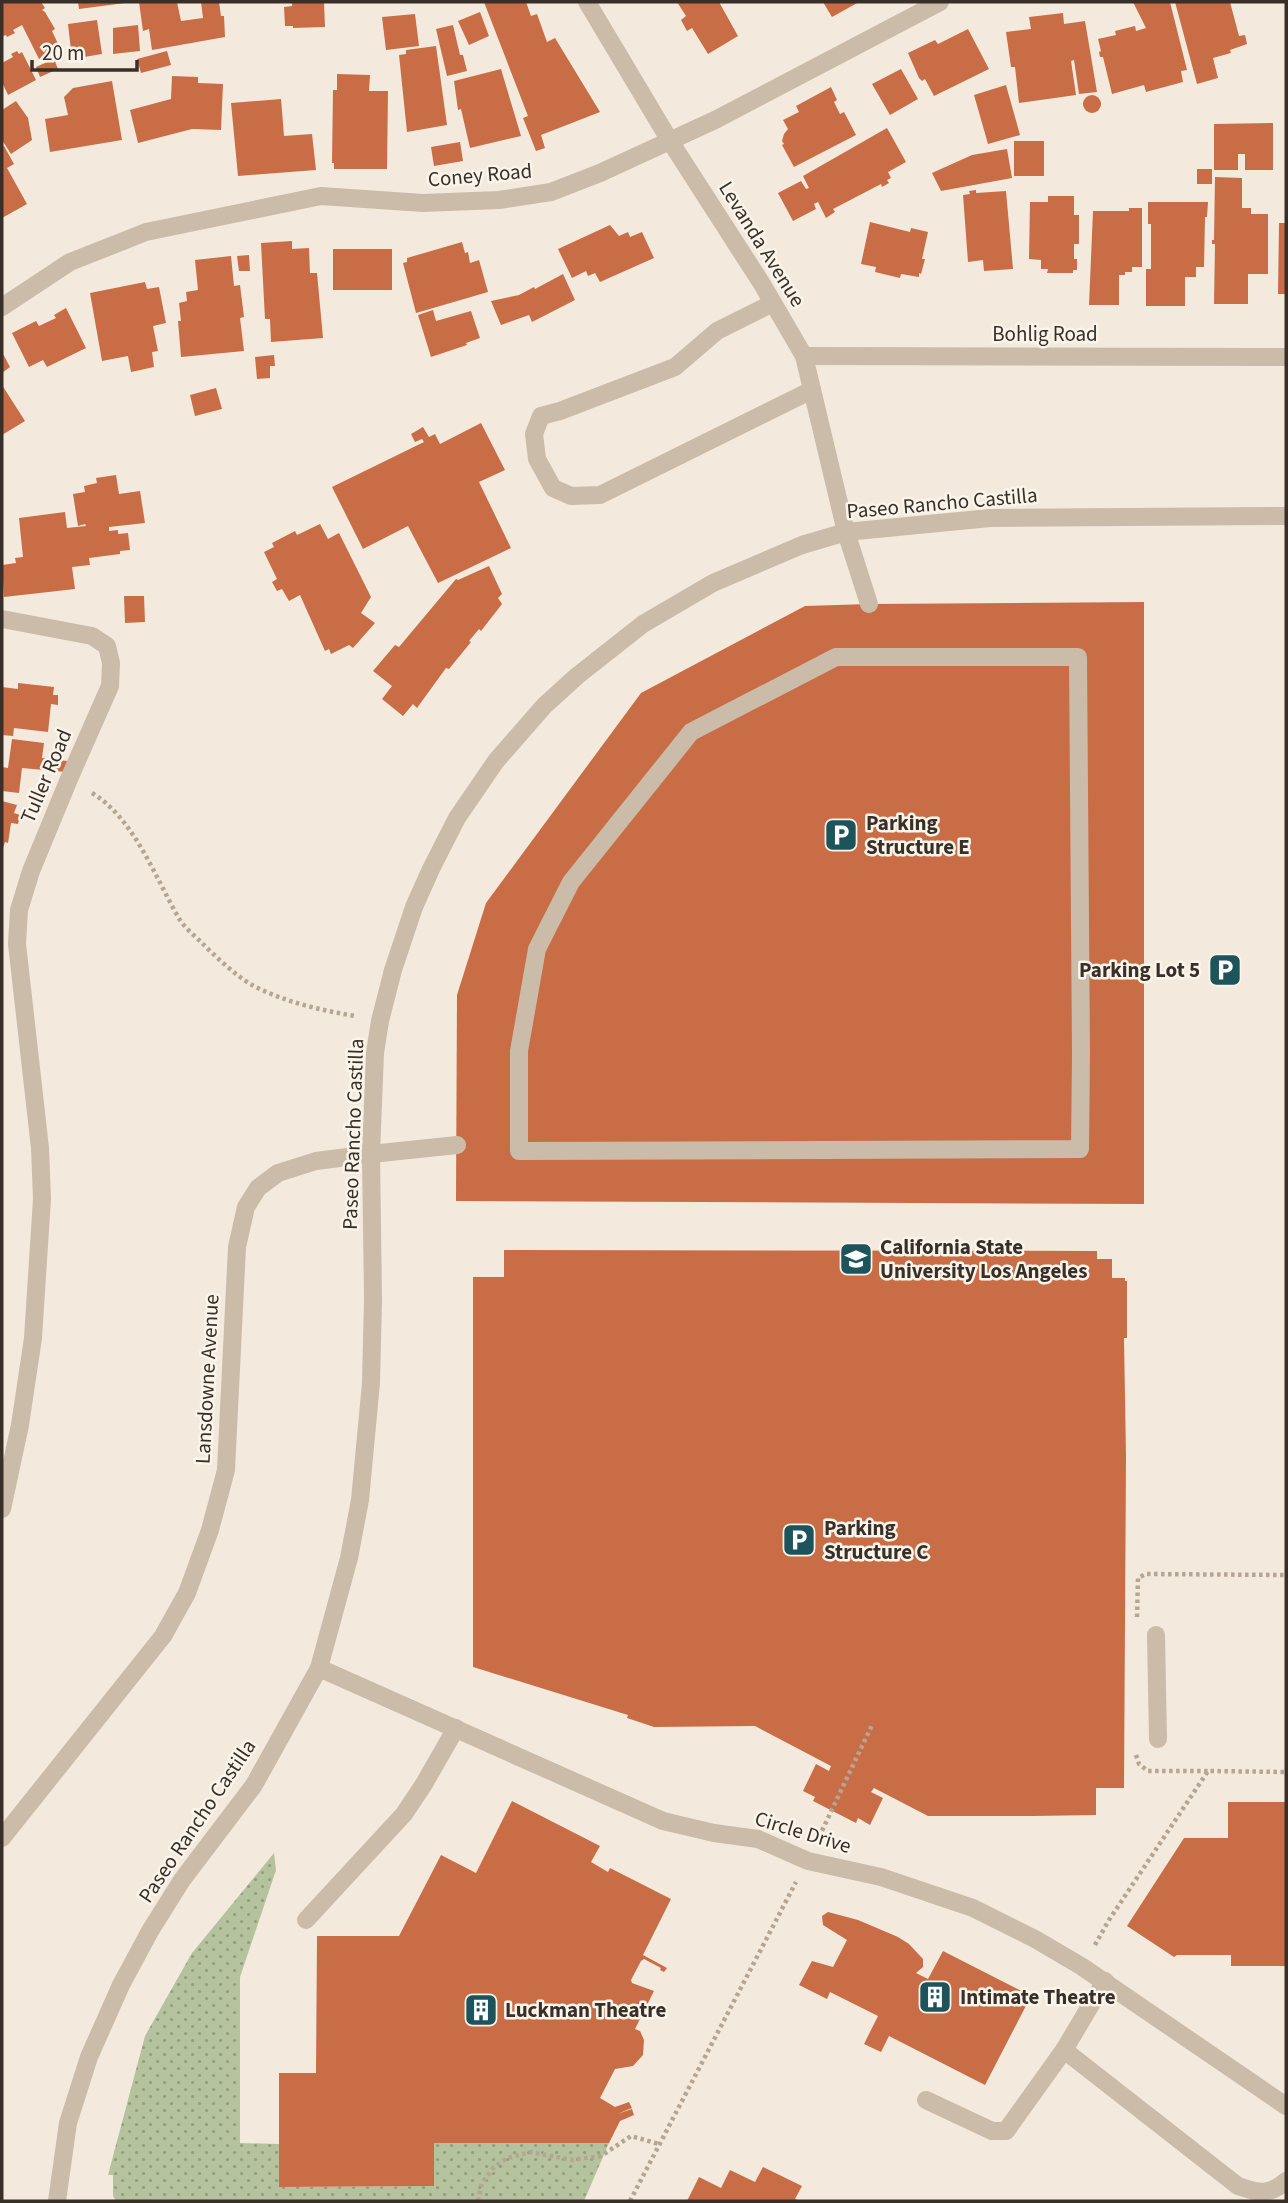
<svg xmlns="http://www.w3.org/2000/svg" width="1288" height="2203" viewBox="0 0 1288 2203" font-family="'Source Sans 3',sans-serif">
<style>
.grass{fill:url(#grass-dots)}
.building{fill:#c86d46}
.lines{fill:none;stroke-linecap:round;stroke-linejoin:round}
.path{stroke:#b7a593;stroke-width:4.5;stroke-dasharray:3.5 3.5;stroke-linecap:butt}
.service{stroke:#cbbba9;stroke-width:18}
.minor{stroke:#cbbba9;stroke-width:18}
.tertiary{stroke:#cbbba9;stroke-width:18}
.labels{text-anchor:middle;stroke-width:5;stroke-linejoin:round;paint-order:stroke}
.street-label{font-size:21px;fill:#382f29;stroke:#faf4ea}
.poi-label{font-size:21px;font-weight:bold;fill:#382f29;stroke:#faf4ea;text-anchor:start}
</style>
<defs>
<pattern id="grass-dots" width="8" height="8" patternUnits="userSpaceOnUse" patternTransform="scale(1.75)"><rect width="8" height="8" fill="#b4c29d"/><path d="M2 2h.1M6 6h.1" fill="none" stroke="#939e80" stroke-width="1.8" stroke-linecap="round"/></pattern>
</defs>
<rect width="100%" height="100%" fill="#f3eadd"/>
<!-- grass -->
<polygon class="grass" points="274,1853 276,1870 240,1977 240,2143 279,2144 279,2187 434,2186 434,2143 609,2143 584,2201 116,2201 113,2196 113,2175 108,2175 145,2036 192,1953"/>
<!-- building -->
<g class="building">
<polygon points="2,2 41,2 45,8 42,10 45,12 55,29 52,31 60,48 39,59 22,25 13,30 15,33 7,37 6,35 3,36"/>
<polygon points="78,2 125,2 125,3 79,9"/>
<polygon points="139,2 177,2 181,21 203,18 201,2 219,2 221,16 224,16 225,37 152,50 149,29 143,31"/>
<polygon points="292,2 324,2 325,27 293,28 293,26 285,26 284,7 292,6"/>
<polygon points="484,2 526,2 531,16 537,14 547,42 555,38 600,112 541,135 545,148 536,151 523,118 528,116"/>
<polygon points="677,2 719,2 738,36 708,54 692,28 687,31 681,20 686,16"/>
<polygon points="823,2 859,2 832,17"/>
<polygon points="1133,2 1170,2 1187,70 1181,71 1183,82 1146,92 1144,85 1112,94 1103,57 1100,57 1099,52 1101,51 1098,39 1116,35 1115,31 1135,26 1136,31 1146,28"/>
<polygon points="1175,2 1230,2 1239,36 1245,35 1247,44 1230,50 1231,53 1213,58 1218,78 1197,84"/>
<polygon points="480,12 489,36 469,45 458,21"/>
<polygon points="1063,13 1064,24 1085,21 1097,92 1079,94 1074,60 1071,61 1076,95 1019,103 1015,67 1011,67 1006,32 1031,29 1029,17"/>
<polygon points="415,14 419,46 386,50 382,17"/>
<polygon points="97,20 102,54 72,59 68,24"/>
<polygon points="138,25 140,51 113,54 113,28"/>
<polygon points="453,25 460,55 463,55 467,71 447,76 436,29"/>
<polygon points="968,29 989,69 934,96 925,79 922,81 919,78 908,53 935,40 938,44"/>
<polygon points="436,46 447,125 407,132 399,55 406,54 406,50"/>
<polygon points="17,51 19,54 22,52 36,80 8,95 2,82 2,63 13,57 11,54"/>
<polygon points="167,51 171,65 141,73 137,59"/>
<polygon points="54,59 58,69 40,77 36,67"/>
<polygon points="501,69 521,136 470,148 461,109 458,110 454,81"/>
<polygon points="901,69 918,99 890,115 872,84"/>
<polygon points="337,74 370,75 369,91 388,91 387,169 334,169 334,163 332,163 333,90 337,90"/>
<polygon points="172,76 198,77 198,83 223,84 221,130 192,129 138,143 130,110 171,99"/>
<polygon points="112,81 122,140 50,152 45,119 68,115 64,97 73,88"/>
<polygon points="1006,85 1020,135 988,144 974,95"/>
<polygon points="831,87 837,100 834,102 840,114 844,112 856,135 794,167 782,145 784,144 782,141 784,134 788,129 783,120 799,112 796,106"/>
<circle cx="1092" cy="104" r="9"/>
<polygon points="281,99 284,136 312,134 316,170 238,176 231,103"/>
<polygon points="16,101 28,118 32,140 11,154 2,140 2,110"/>
<polygon points="1273,123 1273,170 1245,170 1245,154 1238,154 1238,170 1214,170 1214,124"/>
<polygon points="887,128 906,162 888,172 891,178 887,180 889,183 882,187 881,184 833,209 835,212 826,218 818,202 814,204 816,209 793,221 778,193 801,181 806,189 809,188 803,176"/>
<rect x="1014" y="141" width="30" height="35"/>
<polygon points="460,142 463,161 434,166 431,147"/>
<polygon points="4,146 14,164 7,168 27,204 2,218 2,147"/>
<polygon points="1007,149 1012,178 941,191 932,173 972,155"/>
<rect x="1197" y="169" width="15" height="15"/>
<polygon points="1215,177 1242,178 1242,208 1251,208 1251,214 1268,214 1268,274 1248,274 1248,304 1214,304 1215,244 1212,244 1212,240 1214,240"/>
<polygon points="976,190 976,193 1006,191 1013,269 984,271 983,260 968,262 963,195 970,194 969,191"/>
<polygon points="1048,196 1074,196 1074,215 1079,215 1079,244 1074,244 1074,259 1077,259 1077,270 1073,270 1073,273 1047,273 1048,269 1041,269 1041,260 1029,259 1030,202 1048,202"/>
<polygon points="1148,202 1208,202 1207,217 1205,217 1204,267 1196,267 1196,277 1185,277 1185,306 1146,306 1146,269 1151,269 1151,224 1148,224"/>
<polygon points="1129,208 1142,208 1142,267 1132,267 1132,272 1125,272 1125,275 1119,275 1119,305 1089,305 1093,211 1129,211"/>
<polygon points="870,222 910,232 911,228 928,232 922,259 925,259 921,274 919,273 919,277 901,274 900,278 875,272 876,267 861,264"/>
<polygon points="1279,223 1286,223 1286,294 1278,294"/>
<polygon points="610,225 619,236 628,232 630,237 642,232 654,258 600,282 595,273 588,276 586,271 572,278 558,249"/>
<polygon points="292,241 292,249 309,248 310,273 317,273 323,338 271,342 270,319 265,319 261,243"/>
<polygon points="462,242 465,253 468,252 470,263 479,260 488,292 416,313 403,263 407,262 407,258"/>
<rect x="333" y="249" width="59" height="41"/>
<polygon points="249,255 250,271 239,271 237,256"/>
<polygon points="231,256 234,286 240,285 244,317 240,318 244,351 181,357 178,321 181,321 179,303 187,301 186,292 198,290 195,260"/>
<polygon points="563,274 575,300 532,322 529,315 501,325 491,301 519,295 534,287 535,289"/>
<polygon points="145,282 147,289 159,287 166,323 153,326 158,351 152,352 154,367 131,372 128,356 102,361 90,293"/>
<polygon points="66,308 86,348 47,367 43,360 29,367 12,333 36,321 39,326 56,318 54,315"/>
<polygon points="433,310 436,321 471,311 480,338 466,343 467,345 431,357 418,315"/>
<polygon points="2,352 10,367 2,373"/>
<polygon points="274,355 275,366 270,366 270,378 257,379 255,357"/>
<polygon points="2,385 25,421 2,435"/>
<polygon points="216,388 222,409 195,416 190,395"/>
<polygon points="481,423 505,470 479,482 511,548 438,583 408,526 363,549 332,487 424,442 422,439 415,442 411,434 423,427 429,437 435,434 440,444"/>
<polygon points="116,475 119,494 140,491 145,523 109,527 109,531 118,530 118,534 128,533 130,550 120,551 120,554 89,558 90,565 72,567 75,589 4,597 2,565 16,563 15,558 23,557 19,518 65,512 67,528 86,526 85,524 78,526 73,494 85,492 84,486 97,483 96,478"/>
<polygon points="320,524 328,539 339,533 371,597 361,613 375,623 353,648 349,645 331,654 329,649 325,651 300,595 289,601 282,589 277,591 272,582 277,579 264,552 274,547 272,543 295,531 297,535"/>
<polygon points="489,566 502,594 498,598 502,604 481,631 479,629 469,641 471,642 449,669 446,668 417,708 413,704 403,716 382,699 392,686 373,671 395,645 399,647 456,579 458,580"/>
<polygon points="124,596 144,596 145,622 125,623"/>
<polygon points="1144,602 1144,1204 456,1201 457,995 486,903 641,693 805,606 869,604"/>
<polygon points="18,683 54,687 53,695 58,695 58,705 51,704 48,732 14,728 13,736 2,735 2,687 18,689"/>
<polygon points="12,739 44,743 42,758 67,761 66,772 22,768 19,793 2,791 2,767 8,768"/>
<polygon points="2,801 17,805 14,813 20,815 18,824 11,823 8,843 5,842 2,851"/>
<polygon points="504,1250 1097,1251 1097,1259 1112,1259 1112,1278 1125,1278 1125,1281 1127,1281 1127,1338 1124,1338 1126,1457 1124,1788 1096,1788 1096,1815 1033,1816 928,1816 874,1788 871,1792 883,1798 870,1825 858,1818 856,1823 813,1801 815,1797 803,1791 816,1764 829,1771 831,1766 755,1726 654,1727 627,1718 628,1715 473,1667 473,1277 504,1277"/>
<polygon points="512,1801 600,1846 591,1862 608,1872 610,1868 671,1899 643,1955 667,1968 664,1972 660,1970 661,1968 644,1959 641,1961 631,1980 632,1983 654,1991 635,2029 640,2031 644,2040 643,2055 633,2066 615,2069 600,2098 615,2107 629,2102 632,2108 617,2114 632,2109 634,2115 620,2121 609,2143 434,2143 434,2186 279,2187 279,2073 316,2073 317,1936 399,1936 441,1855 476,1873"/>
<polygon points="1228,1802 1286,1802 1286,1966 1231,1966 1231,1955 1177,1955 1174,1957 1127,1926 1184,1838 1228,1838"/>
<polygon points="828,1912 858,1920 898,1937 909,1944 923,1959 923,1967 916,1973 928,1979 943,1951 1031,1996 985,2085 889,2036 881,2052 864,2044 878,2016 830,1992 827,1999 799,1985 812,1961 833,1967 847,1940 823,1925 822,1916"/>
<polygon points="763,2167 802,2186 795,2199 801,2201 687,2201 699,2177 721,2188 730,2170 755,2182"/>
</g>
<g class="lines">
<!-- path -->
<g class="path">
<path d="M92,793C135,819 155,878 180,920C186,929 195,936 202,943C216,957 236,976 252,985C284,1002 320,1010 355,1016"/>
<polyline points="1137,1617 1138,1578 1146,1574 1286,1575"/>
<polyline points="1136,1755 1139,1764 1148,1771 1208,1771"/>
<polyline points="819,1837 873,1723"/>
<polyline points="1095,1945 1109,1920 1208,1771 1286,1772"/>
<polyline points="478,2201 482,2183 494,2167 507,2158 531,2152 572,2160 601,2156 631,2136 659,2144"/>
<polyline points="630,2201 796,1882"/>
</g>
<!-- service -->
<g class="service">
<polyline points="773,303 717,331 675,367 560,411 541,416 534,434 537,459 553,488 571,496 600,495 812,390"/>
<polyline points="846,532 869,604"/>
<polygon points="836,657 1078,657 1081,1054 1080,1149 519,1151 519,1051 537,949 571,882 691,732"/>
<polyline points="371,1154 457,1145"/>
<polyline points="1156,1635 1158,1739"/>
<polyline points="306,1920 404,1814 424,1784 456,1728"/>
<path d="M1064,2050L1238,2186C1258,2193 1269,2196 1286,2181"/>
<polyline points="926,2100 992,2131 1006,2131 1064,2050 1105,1981"/>
</g>
<!-- minor -->
<g class="minor">
<polyline points="587,2 670,141 762,284 804,356 846,532"/>
<polyline points="2,307 70,262 146,232 321,196 423,203 499,200 551,192 600,173 715,120 940,2"/>
<polyline points="804,356 1286,357"/>
<polyline points="2,619 92,636 107,646 111,663 110,686 69,779 31,871 19,910 17,944 40,1148 42,1199 33,1338 20,1425 2,1509"/>
<polyline points="319,1668 663,1821 714,1833 758,1839 808,1861 881,1877 973,1908 1035,1939 1081,1966 1286,2106"/>
<polyline points="2,1838 163,1636 187,1593 210,1530 226,1470 237,1247 246,1207 258,1188 278,1173 316,1161 371,1154"/>
</g>
<!-- tertiary -->
<polyline class="tertiary" points="57,2201 68,2123 89,2057 121,1985 150,1931 182,1880 254,1785 319,1668 349,1558 360,1500 371,1383 373,1299 371,1154 375,1053 380,1021 393,970 414,907 431,869 457,818 496,761 544,706 577,676 643,624 713,583 802,545 846,532 990,518 1286,516"/>
</g>
<!-- icons -->
<defs>
<symbol id="parking-square" viewBox="-11 -11 22 22"><rect x="-9" y="-9" width="18" height="18" rx="4" fill="#1d535b" stroke="#faf4ea"/><path d="M-3.5-5.5H1a3.5 3.5 0 0 1 0 7H-1V5.5H-3.5ZM-1-3.4V-.6H.8a1.4 1.4 0 0 0 0-2.8Z" fill="#fff"/></symbol>
<symbol id="university-square" viewBox="-11 -11 22 22"><rect x="-9" y="-9" width="18" height="18" rx="4" fill="#1d535b" stroke="#faf4ea"/><path d="M0-5L7-2L0 1L-7-2ZM-4 1L0 2.5L4 1V4Q0 6-4 4Z" fill="#fff"/></symbol>
<symbol id="building-square" viewBox="-11 -11 22 22"><rect x="-9" y="-9" width="18" height="18" rx="4" fill="#1d535b" stroke="#faf4ea"/><path d="M-4-6H4V6H1V3H-1V6H-4ZM-2.5-4.3h1.7v1.8h-1.7ZM.8-4.3h1.7v1.8H.8ZM-2.5-1h1.7V.8h-1.7ZM.8-1h1.7V.8H.8Z" fill="#fff"/></symbol>
</defs>
<g fill-rule="evenodd">
<use href="#parking-square" x="822" y="816" width="38" height="38"/>
<use href="#parking-square" x="1206" y="951" width="38" height="38"/>
<use href="#university-square" x="837" y="1240" width="38" height="38"/>
<use href="#parking-square" x="780" y="1521" width="38" height="38"/>
<use href="#building-square" x="916" y="1978" width="38" height="38"/>
<use href="#building-square" x="462" y="1991" width="38" height="38"/>
</g>
<g class="labels">
<!-- street labels -->
<g class="street-label">
<text transform="translate(480 175) rotate(-5)" y="7">Coney Road</text>
<text transform="translate(762 244) rotate(58)" y="7">Levanda Avenue</text>
<text x="1045" y="341">Bohlig Road</text>
<text transform="translate(942 503) rotate(-5)" y="7">Paseo Rancho Castilla</text>
<text transform="translate(46 776) rotate(-67)" y="7">Tuller Road</text>
<text transform="translate(353 1134) rotate(-88)" y="7">Paseo Rancho Castilla</text>
<text transform="translate(207 1379) rotate(-87)" y="7">Lansdowne Avenue</text>
<text transform="translate(197 1821) rotate(-56)" y="7">Paseo Rancho Castilla</text>
<text transform="translate(803 1832) rotate(17)" y="7">Circle Drive</text>
</g>
<!-- poi labels -->
<g class="poi-label">
<text x="866" y="830">Parking<tspan x="866" dy="24">Structure E</tspan></text>
<text x="1200" y="977" text-anchor="end">Parking Lot 5</text>
<text x="880" y="1254">California State<tspan x="880" dy="24">University Los Angeles</tspan></text>
<text x="824" y="1535">Parking<tspan x="824" dy="24">Structure C</tspan></text>
<text x="960" y="2004">Intimate Theatre</text>
<text x="505" y="2017">Luckman Theatre</text>
</g>
</g>
<!-- border -->
<rect width="1288" height="2203" fill="none" stroke="#382f29" stroke-width="7"/>
<!-- scale -->
<path d="M32 60v10h105v-10" fill="none" stroke="#382f29" stroke-width="3.5"/>
<text x="42" y="60" font-size="21" fill="#382f29" stroke="#faf4ea" stroke-width="5" paint-order="stroke">20 m</text>
</svg>
